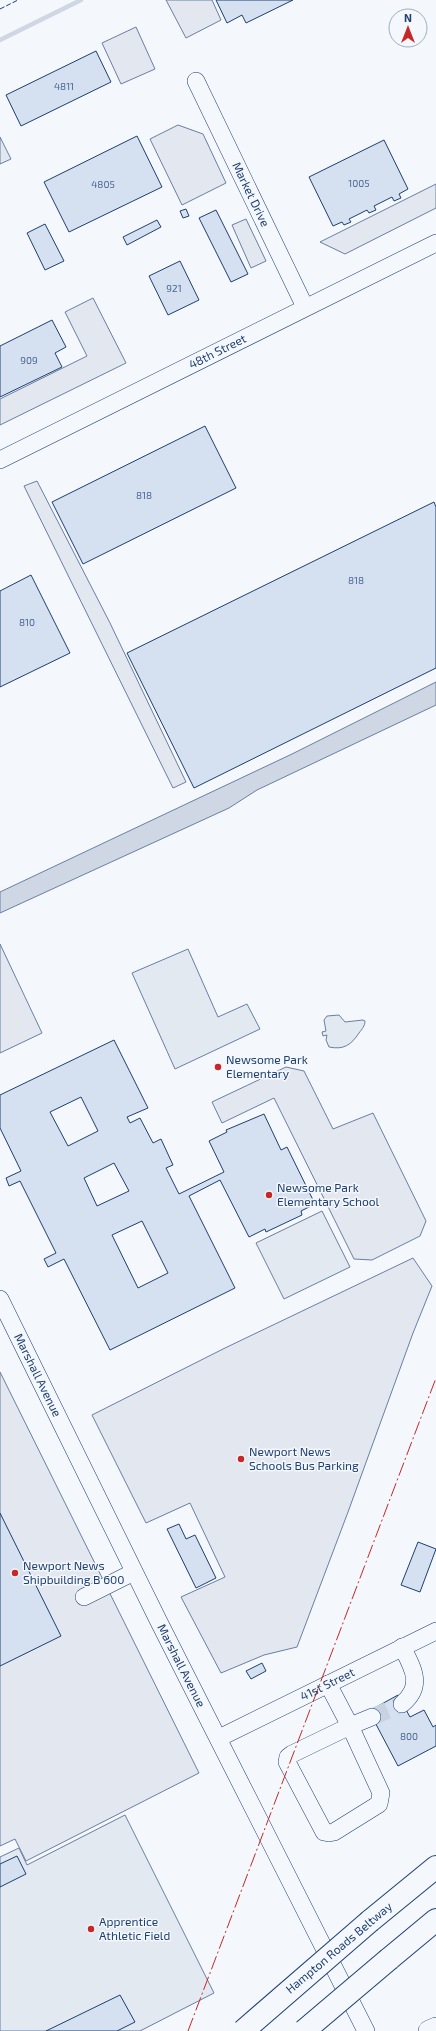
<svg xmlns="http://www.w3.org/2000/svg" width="436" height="2031" viewBox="0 0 436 2031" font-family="'Exo 2',sans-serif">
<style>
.green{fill:#e3e9f0;stroke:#687fa3}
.parking{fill:#e3e8f0;stroke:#687fa3}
.water{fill:#cfd7e4;stroke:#687fa3}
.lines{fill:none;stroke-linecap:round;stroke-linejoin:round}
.stream{stroke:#cfd7e4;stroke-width:4.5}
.building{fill:#d5e0f0;stroke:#1d3f73;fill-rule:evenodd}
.minor-tunnel{stroke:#c9d2e0;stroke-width:17;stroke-dasharray:17 8;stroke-linecap:butt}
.minor-casing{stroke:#1d3f73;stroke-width:18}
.major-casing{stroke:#1d3f73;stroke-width:22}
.highway-casing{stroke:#1d3f73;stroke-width:24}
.minor{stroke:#f4f7fb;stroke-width:17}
.major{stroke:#f4f7fb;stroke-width:21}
.highway{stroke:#f4f7fb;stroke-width:22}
.highway-bridge-casing{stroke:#1d3f73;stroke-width:24;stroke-linecap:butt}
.highway-bridge{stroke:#f4f7fb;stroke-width:22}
.fence{stroke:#1d3f73;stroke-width:1;stroke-dasharray:5 2;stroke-linecap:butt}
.power{stroke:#c62828;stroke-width:1;stroke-dasharray:14 3 2 3;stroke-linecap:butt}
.poi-dot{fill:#c62828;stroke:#f4f7fb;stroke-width:1.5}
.labels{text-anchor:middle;stroke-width:3;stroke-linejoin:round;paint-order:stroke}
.number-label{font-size:10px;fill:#4b6792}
.street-label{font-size:12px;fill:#1d3f73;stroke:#f4f7fb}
.poi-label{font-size:12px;fill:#1d3f73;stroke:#f4f7fb;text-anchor:start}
</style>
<rect width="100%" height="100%" fill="#f4f7fb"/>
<!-- green -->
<g class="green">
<polygon points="188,949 218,1017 247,1004 260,1029 175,1069 132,973"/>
<path d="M339,1015L345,1022L363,1020L365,1021C365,1026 362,1029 359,1033C351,1045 344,1050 329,1047L326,1040L327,1035L323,1036L322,1032L326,1031L324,1020L327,1016Z"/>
<polygon points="322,1211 350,1267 284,1299 256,1243"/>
<polygon points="125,1815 214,1993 140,2031 0,2031 0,1857 19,1848 27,1865"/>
</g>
<!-- parking -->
<g class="parking">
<polygon points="166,0 212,0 221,20 186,38"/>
<polygon points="136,27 155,69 121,84 102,43"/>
<polygon points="178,125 203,134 226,183 182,205 150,139"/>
<polygon points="0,137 11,159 0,164"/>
<polygon points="436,184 436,208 345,254 320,242"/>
<polygon points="246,219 266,261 251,268 232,225"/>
<polygon points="93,298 126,363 0,425 0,399 87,356 65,312"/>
<polygon points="37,481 110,623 186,782 173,788 24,486"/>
<polygon points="0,944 42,1033 0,1053"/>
<polygon points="286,1067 304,1071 333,1129 373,1113 426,1221 420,1236 372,1260 354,1259 274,1098 222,1123 212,1102"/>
<polygon points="413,1258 432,1286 413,1333 348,1512 297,1647 264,1655 221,1673 181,1597 225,1577 190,1503 146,1523 92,1415 225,1348"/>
<polygon points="0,1372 199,1773 26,1861 15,1839 0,1846"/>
</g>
<!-- water -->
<polygon class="water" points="436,682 436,705 257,790 229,808 0,913 0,892 292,754"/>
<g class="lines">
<!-- stream -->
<polyline class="stream" points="0,40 81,0"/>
</g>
<!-- building -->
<g class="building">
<polygon points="216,0 293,0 246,23 242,15 227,23"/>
<polygon points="96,51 111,82 21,126 6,95"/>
<polygon points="137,136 162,187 69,232 44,182"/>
<polygon points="384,140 408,189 399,194 401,198 394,201 392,197 374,206 376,210 369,213 367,210 349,219 351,222 344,225 342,222 333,226 309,177"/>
<polygon points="186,209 189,216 183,218 180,211"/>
<polygon points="216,210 248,274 231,282 199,218"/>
<polygon points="157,220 161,227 127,245 123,237"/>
<polygon points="45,224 64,261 45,270 27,233"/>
<polygon points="180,261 199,300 168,315 149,276"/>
<polygon points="52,320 66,347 55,353 62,367 0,397 0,346"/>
<polygon points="205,426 236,488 83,564 52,502"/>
<polygon points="434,502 436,507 436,668 194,788 127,653"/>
<polygon points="31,575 70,653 0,687 0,591"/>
<path d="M114,1040L148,1108L127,1117L130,1123L140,1118L153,1143L161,1139L173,1165L166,1168L179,1194L224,1172L209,1141L227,1132L226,1130L264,1114L281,1150L287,1147L315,1204L301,1211L302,1215L266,1232L265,1229L249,1237L220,1180L189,1196L235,1288L110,1350L64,1259L48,1267L44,1259L56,1253L20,1181L9,1186L6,1178L21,1171L0,1128V1095ZM81,1097L98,1131L68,1146L50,1112ZM114,1163L129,1191L97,1206L84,1178ZM142,1221L168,1273L138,1288L112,1235Z"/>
<polygon points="0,1513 61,1636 0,1666"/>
<polygon points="179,1524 186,1539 195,1535 216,1578 196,1588 167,1529"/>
<polygon points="418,1542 436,1549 420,1592 401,1585"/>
<polygon points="262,1663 266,1671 251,1679 246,1671"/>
<polygon points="398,1695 410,1717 424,1710 433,1727 436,1725 436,1746 398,1766 369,1711"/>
<polygon points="17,1856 26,1874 0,1887 0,1864"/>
<polygon points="120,1995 135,2022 117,2031 46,2031"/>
</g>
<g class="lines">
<!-- minor-tunnel -->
<polyline class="minor-tunnel" points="372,1717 402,1704"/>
<defs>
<g id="minor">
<path id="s1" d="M196,81L305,307"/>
<path id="s2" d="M0,460L436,243"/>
<path id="s3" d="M0,1299L158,1620L366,2031"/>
<polyline points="84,1597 134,1572"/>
<path d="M402,1647C413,1668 424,1686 402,1704"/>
<polyline points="328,1684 350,1726 292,1754 288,1757 287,1762 324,1832 329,1833 334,1832 379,1804 381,1793 350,1726 372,1717"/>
<path id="s4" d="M219,1738L436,1631"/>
</g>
<polyline id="major" points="429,2031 436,2028"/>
<g id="highway">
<polyline points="370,1921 436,1867"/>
<polyline points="389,1959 436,1920"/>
</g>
</defs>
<!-- minor casing -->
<use href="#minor" class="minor-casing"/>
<!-- major casing -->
<use href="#major" class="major-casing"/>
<!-- highway casing -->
<use href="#highway" class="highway-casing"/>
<!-- minor -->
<use href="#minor" class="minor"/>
<!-- major -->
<use href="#major" class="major"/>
<!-- highway -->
<use href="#highway" class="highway"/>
<defs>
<g id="highway-bridge">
<polyline points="243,2031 370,1921"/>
<polyline points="304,2031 389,1959"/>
</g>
</defs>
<!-- highway-bridge casing -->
<use href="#highway-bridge" class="highway-bridge-casing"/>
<!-- highway-bridge -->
<use href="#highway-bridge" class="highway-bridge"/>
<!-- fence -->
<polyline class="fence" points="0,9 18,0"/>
<!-- power -->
<polyline class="power" points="188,2031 436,1378"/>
</g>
<!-- markers -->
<g class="poi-dot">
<circle cx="218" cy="1067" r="4"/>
<circle cx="269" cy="1195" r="4"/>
<circle cx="241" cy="1459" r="4"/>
<circle cx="15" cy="1573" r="4"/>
<circle cx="91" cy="1929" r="4"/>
</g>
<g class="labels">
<!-- number labels -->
<g class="number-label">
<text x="64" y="90">4811</text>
<text x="359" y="187">1005</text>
<text x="103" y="188">4805</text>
<text x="174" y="292">921</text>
<text x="29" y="364">909</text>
<text x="144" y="499">818</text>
<text x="356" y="584">818</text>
<text x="27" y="626">810</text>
<text x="409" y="1740">800</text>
</g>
<!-- street labels -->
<g class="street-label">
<text dy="4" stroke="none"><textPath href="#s1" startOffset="126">Market Drive</textPath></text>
<text dy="4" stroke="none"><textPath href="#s2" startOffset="243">48th Street</textPath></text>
<text dy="4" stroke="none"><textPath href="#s3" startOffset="85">Marshall Avenue</textPath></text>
<text dy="4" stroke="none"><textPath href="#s3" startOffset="409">Marshall Avenue</textPath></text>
<text dy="4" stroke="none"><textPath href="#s4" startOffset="121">41st Street</textPath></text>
<text transform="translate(339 1948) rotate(-40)" y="4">Hampton Roads Beltway</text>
</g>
<!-- poi labels -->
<g class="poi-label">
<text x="226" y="1064">Newsome Park<tspan x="226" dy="14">Elementary</tspan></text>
<text x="277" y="1192">Newsome Park<tspan x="277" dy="14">Elementary School</tspan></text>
<text x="249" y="1456">Newport News<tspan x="249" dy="14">Schools Bus Parking</tspan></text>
<text x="23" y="1570">Newport News<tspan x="23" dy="14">Shipbuilding B 600</tspan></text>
<text x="99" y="1926">Apprentice<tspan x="99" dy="14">Athletic Field</tspan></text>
</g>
</g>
<!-- north arrow -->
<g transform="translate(408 28)"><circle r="19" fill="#f4f7fb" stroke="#9eadc5"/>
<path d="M0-3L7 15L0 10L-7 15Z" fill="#c62828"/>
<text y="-6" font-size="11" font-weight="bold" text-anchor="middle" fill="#1d3f73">N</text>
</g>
</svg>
